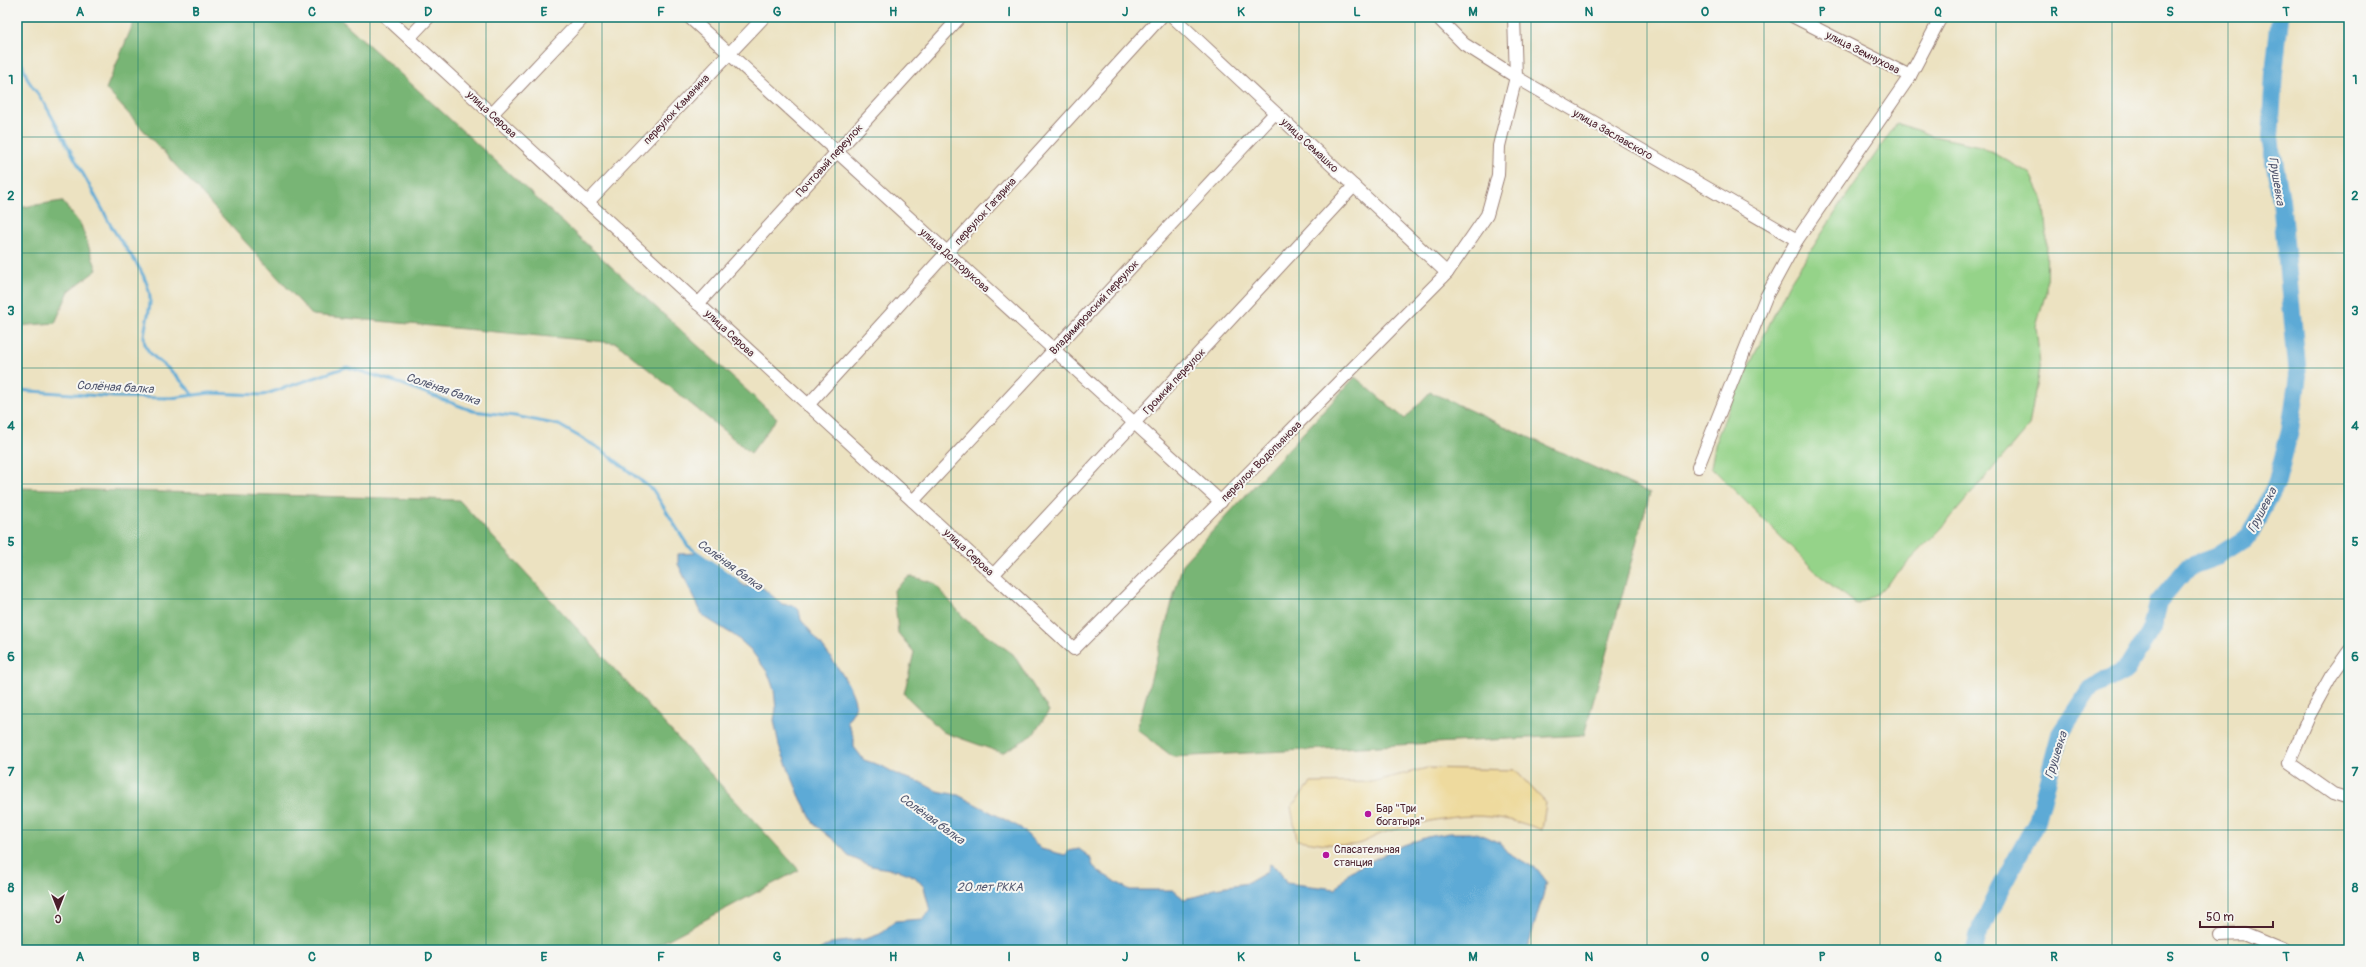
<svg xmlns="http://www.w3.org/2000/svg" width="2366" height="967" viewBox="0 0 2366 967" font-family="Pangolin,sans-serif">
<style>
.green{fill:#95d389;stroke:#70795a}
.forest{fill:#78b575;stroke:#616a50}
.sand{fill:#eeda9e;stroke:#9c7c64}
.water{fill:#5daad6;stroke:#546480}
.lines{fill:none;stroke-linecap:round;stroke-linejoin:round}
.stream{stroke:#5daad6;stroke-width:3}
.river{stroke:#5daad6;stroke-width:18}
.minor-casing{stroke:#9b8076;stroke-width:14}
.minor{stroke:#fff;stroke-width:12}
.grid{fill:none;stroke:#0f766e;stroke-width:1;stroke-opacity:0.55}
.poi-dot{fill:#b5179e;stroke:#f6f6f2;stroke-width:1.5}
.labels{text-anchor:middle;stroke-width:4;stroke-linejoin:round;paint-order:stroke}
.street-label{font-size:11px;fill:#4a1f2b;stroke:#f6f6f2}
.poi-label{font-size:11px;fill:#4a1f2b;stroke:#f6f6f2;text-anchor:start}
.water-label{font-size:12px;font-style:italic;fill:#52576f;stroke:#f6f6f2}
.neatline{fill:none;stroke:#0f766e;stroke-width:1.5}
.grid-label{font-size:13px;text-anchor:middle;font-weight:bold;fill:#0f766e}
</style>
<rect width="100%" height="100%" fill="#f6f6f2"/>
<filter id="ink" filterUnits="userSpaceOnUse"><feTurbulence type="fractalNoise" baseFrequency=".025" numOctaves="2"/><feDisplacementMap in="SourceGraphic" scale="8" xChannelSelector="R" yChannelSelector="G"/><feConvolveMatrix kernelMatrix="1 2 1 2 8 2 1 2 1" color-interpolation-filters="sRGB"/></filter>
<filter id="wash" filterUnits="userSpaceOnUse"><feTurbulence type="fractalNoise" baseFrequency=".012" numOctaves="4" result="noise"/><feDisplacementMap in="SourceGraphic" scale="16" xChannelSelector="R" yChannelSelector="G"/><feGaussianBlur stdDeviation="0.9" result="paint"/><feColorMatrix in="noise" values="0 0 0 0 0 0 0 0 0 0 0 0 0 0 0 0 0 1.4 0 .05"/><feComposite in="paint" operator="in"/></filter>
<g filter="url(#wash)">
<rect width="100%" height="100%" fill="#ece2c1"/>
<!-- green -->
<polygon class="green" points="1897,123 1933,136 1980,146 2031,174 2043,199 2047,240 2046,292 2036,327 2040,364 2029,426 1941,529 1877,594 1856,605 1818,574 1711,467 1716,440 1731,403 1789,284 1843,201"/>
<!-- forest -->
<g class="forest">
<polygon points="136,17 338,17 777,418 751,453 616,343 312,315 106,89"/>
<polygon points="62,201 81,225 97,270 69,291 55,323 17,326 17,208"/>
<polygon points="1355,377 1405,419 1430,392 1650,493 1584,735 1173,757 1137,729 1183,563"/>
<polygon points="17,488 459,500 799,870 648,950 17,950"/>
<polygon points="910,576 934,583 966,620 1013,654 1049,711 1033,735 1002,753 943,732 904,694 914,652 898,633 894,590"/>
</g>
<!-- sand -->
<path class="sand" d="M1427,768L1515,770L1546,803L1542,830C1483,807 1445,816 1386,832C1375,835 1362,845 1352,845C1334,846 1314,842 1297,840L1291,807L1311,783L1372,782Z"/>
<!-- water -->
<path class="water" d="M698,553L745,586L763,588L782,604L795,606L799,610L801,620C814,635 859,689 855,708C854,712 849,718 847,721L854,738V747L864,760L882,766L900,776L920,782L937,791L958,795L1021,828L1041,849L1065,855L1069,851L1079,849L1090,857L1093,866L1101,873L1130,890H1173L1184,899L1202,895L1214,888L1248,883L1267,872L1270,864L1279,870L1286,883L1336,889L1349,872L1401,846L1427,837L1450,833H1476L1499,842L1507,852L1538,870L1547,882L1527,950H819L831,943L866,939L880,934L895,921L923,919L930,911L924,887L915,877L901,871L871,866L848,856L842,847L814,824L800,797L779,746L774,720L776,709L774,690L768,673L750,649L735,636L703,616L678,564V554Z"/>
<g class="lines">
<!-- stream -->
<g class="stream">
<path d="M17,50L28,80L46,106L105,214C116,241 142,262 149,291C154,310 139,333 146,347C151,357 162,363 170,370C179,378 186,386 193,395"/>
<polyline points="17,390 114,397 171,398 210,393 263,395 347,367 402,384 473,411 515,416 559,425 602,450 653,490 688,546 738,581"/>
</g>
<!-- river -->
<polyline class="river" points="1974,950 1977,937 2001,887 2037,821 2060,734 2090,689 2127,669 2152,628 2158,603 2188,567 2216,557 2249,536 2276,485 2290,430 2298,376 2281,200 2270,138 2274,73 2280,17"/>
</g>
</g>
<g filter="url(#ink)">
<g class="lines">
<defs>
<g id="minor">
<polyline points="386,17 1074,649 1447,273 1487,215 1498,175 1499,146 1516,77 1514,17"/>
<polyline points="689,17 1221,502"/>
<polyline points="1173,17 1447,273"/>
<polyline points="1437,17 1464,44 1516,77 1797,240"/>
<polyline points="1794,17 1910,76"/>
<polyline points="409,38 429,17"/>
<polyline points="492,114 584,17"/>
<polyline points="588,202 764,17"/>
<polyline points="698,304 960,17"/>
<polyline points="808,405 1161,17"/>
<polyline points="1698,467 1766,297 1797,240 1910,76 1941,17"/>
<polyline points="913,501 1275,113"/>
<polyline points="993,575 1354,186"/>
<polyline points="2349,651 2331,676 2310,714 2289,763 2333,794 2349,799"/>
<polyline points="2220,935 2244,934 2283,950"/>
</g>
</defs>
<!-- minor casing -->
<use href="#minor" class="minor-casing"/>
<!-- minor -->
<use href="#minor" class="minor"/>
</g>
</g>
<!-- grid -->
<path class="grid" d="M138,17V950M254,17V950M370,17V950M486,17V950M602,17V950M719,17V950M835,17V950M951,17V950M1067,17V950M1183,17V950M1299,17V950M1415,17V950M1531,17V950M1647,17V950M1764,17V950M1880,17V950M1996,17V950M2112,17V950M2228,17V950M17,137H2349M17,253H2349M17,368H2349M17,484H2349M17,599H2349M17,714H2349M17,830H2349"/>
<!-- markers -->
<g class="poi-dot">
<circle cx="1368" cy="814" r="4"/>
<circle cx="1326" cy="855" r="4"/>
</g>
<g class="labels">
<!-- street labels -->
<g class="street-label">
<text transform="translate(1863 52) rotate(27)" y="4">улица Земнухова</text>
<text transform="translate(676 109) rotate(-47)" y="4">переулок Каманина</text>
<text transform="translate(492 114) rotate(43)" y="4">улица Серова</text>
<text transform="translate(1613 134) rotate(30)" y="4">улица Заславского</text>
<text transform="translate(1310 145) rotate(43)" y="4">улица Семашко</text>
<text transform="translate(829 160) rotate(-48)" y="4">Почтовый переулок</text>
<text transform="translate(985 211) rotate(-48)" y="4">переулок Гагарина</text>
<text transform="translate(955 260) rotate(42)" y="4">улица Долгорукова</text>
<text transform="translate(1094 307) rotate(-47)" y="4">Владимировский переулок</text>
<text transform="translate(730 333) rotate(43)" y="4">улица Серова</text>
<text transform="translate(1174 381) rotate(-47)" y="4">Громкий переулок</text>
<text transform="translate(1261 461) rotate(-45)" y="4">переулок Водопьянова</text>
<text transform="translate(969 552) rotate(43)" y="4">улица Серова</text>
</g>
<!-- poi labels -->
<g class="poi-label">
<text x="1376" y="812">Бар "Три<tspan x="1376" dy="13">богатыря"</tspan></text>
<text x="1334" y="853">Спасательная<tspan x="1334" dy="13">станция</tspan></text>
</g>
<!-- water labels -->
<g class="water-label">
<text transform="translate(2277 181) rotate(81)" y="4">Грушевка</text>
<text transform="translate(115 387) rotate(3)" y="4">Солёная балка</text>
<text transform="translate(443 389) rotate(19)" y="4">Солёная балка</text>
<text transform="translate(2262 510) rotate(-62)" y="4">Грушевка</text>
<text transform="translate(730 565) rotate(36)" y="4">Солёная балка</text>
<text transform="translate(2056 755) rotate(-72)" y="4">Грушевка</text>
<text transform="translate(932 819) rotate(36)" y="4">Солёная балка</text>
<text x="990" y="891">20 лет РККА</text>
</g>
</g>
<!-- margin -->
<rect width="2366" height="967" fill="none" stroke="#f6f6f2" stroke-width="44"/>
<!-- north arrow -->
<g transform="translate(58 909) rotate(180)" stroke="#f6f6f2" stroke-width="3" paint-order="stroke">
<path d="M0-3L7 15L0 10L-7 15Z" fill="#4a1f2b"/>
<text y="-6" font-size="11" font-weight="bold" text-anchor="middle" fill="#4a1f2b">С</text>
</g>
<!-- scale -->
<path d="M2200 921v6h73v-6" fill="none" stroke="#4a1f2b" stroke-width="2"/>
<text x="2206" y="921" font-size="12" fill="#4a1f2b" stroke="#f6f6f2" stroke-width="3" paint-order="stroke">50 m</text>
<rect x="22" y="22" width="2322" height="923" class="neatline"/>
<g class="grid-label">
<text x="80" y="16">A</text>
<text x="196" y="16">B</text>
<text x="312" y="16">C</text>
<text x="428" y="16">D</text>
<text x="544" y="16">E</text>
<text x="661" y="16">F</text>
<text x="777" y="16">G</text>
<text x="893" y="16">H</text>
<text x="1009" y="16">I</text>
<text x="1125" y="16">J</text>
<text x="1241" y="16">K</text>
<text x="1357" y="16">L</text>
<text x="1473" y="16">M</text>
<text x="1589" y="16">N</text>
<text x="1705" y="16">O</text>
<text x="1822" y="16">P</text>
<text x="1938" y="16">Q</text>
<text x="2054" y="16">R</text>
<text x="2170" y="16">S</text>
<text x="2286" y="16">T</text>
<text x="11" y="84">1</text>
<text x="2355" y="84">1</text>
<text x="11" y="200">2</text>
<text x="2355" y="200">2</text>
<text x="11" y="315">3</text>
<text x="2355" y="315">3</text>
<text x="11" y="430">4</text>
<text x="2355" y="430">4</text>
<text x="11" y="546">5</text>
<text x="2355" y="546">5</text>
<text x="11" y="661">6</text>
<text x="2355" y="661">6</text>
<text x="11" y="776">7</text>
<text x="2355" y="776">7</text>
<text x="11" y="892">8</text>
<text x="2355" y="892">8</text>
<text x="80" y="961">A</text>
<text x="196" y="961">B</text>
<text x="312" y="961">C</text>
<text x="428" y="961">D</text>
<text x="544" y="961">E</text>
<text x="661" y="961">F</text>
<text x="777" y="961">G</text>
<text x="893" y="961">H</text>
<text x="1009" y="961">I</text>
<text x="1125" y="961">J</text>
<text x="1241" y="961">K</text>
<text x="1357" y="961">L</text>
<text x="1473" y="961">M</text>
<text x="1589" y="961">N</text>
<text x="1705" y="961">O</text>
<text x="1822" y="961">P</text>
<text x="1938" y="961">Q</text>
<text x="2054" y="961">R</text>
<text x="2170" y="961">S</text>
<text x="2286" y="961">T</text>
</g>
</svg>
